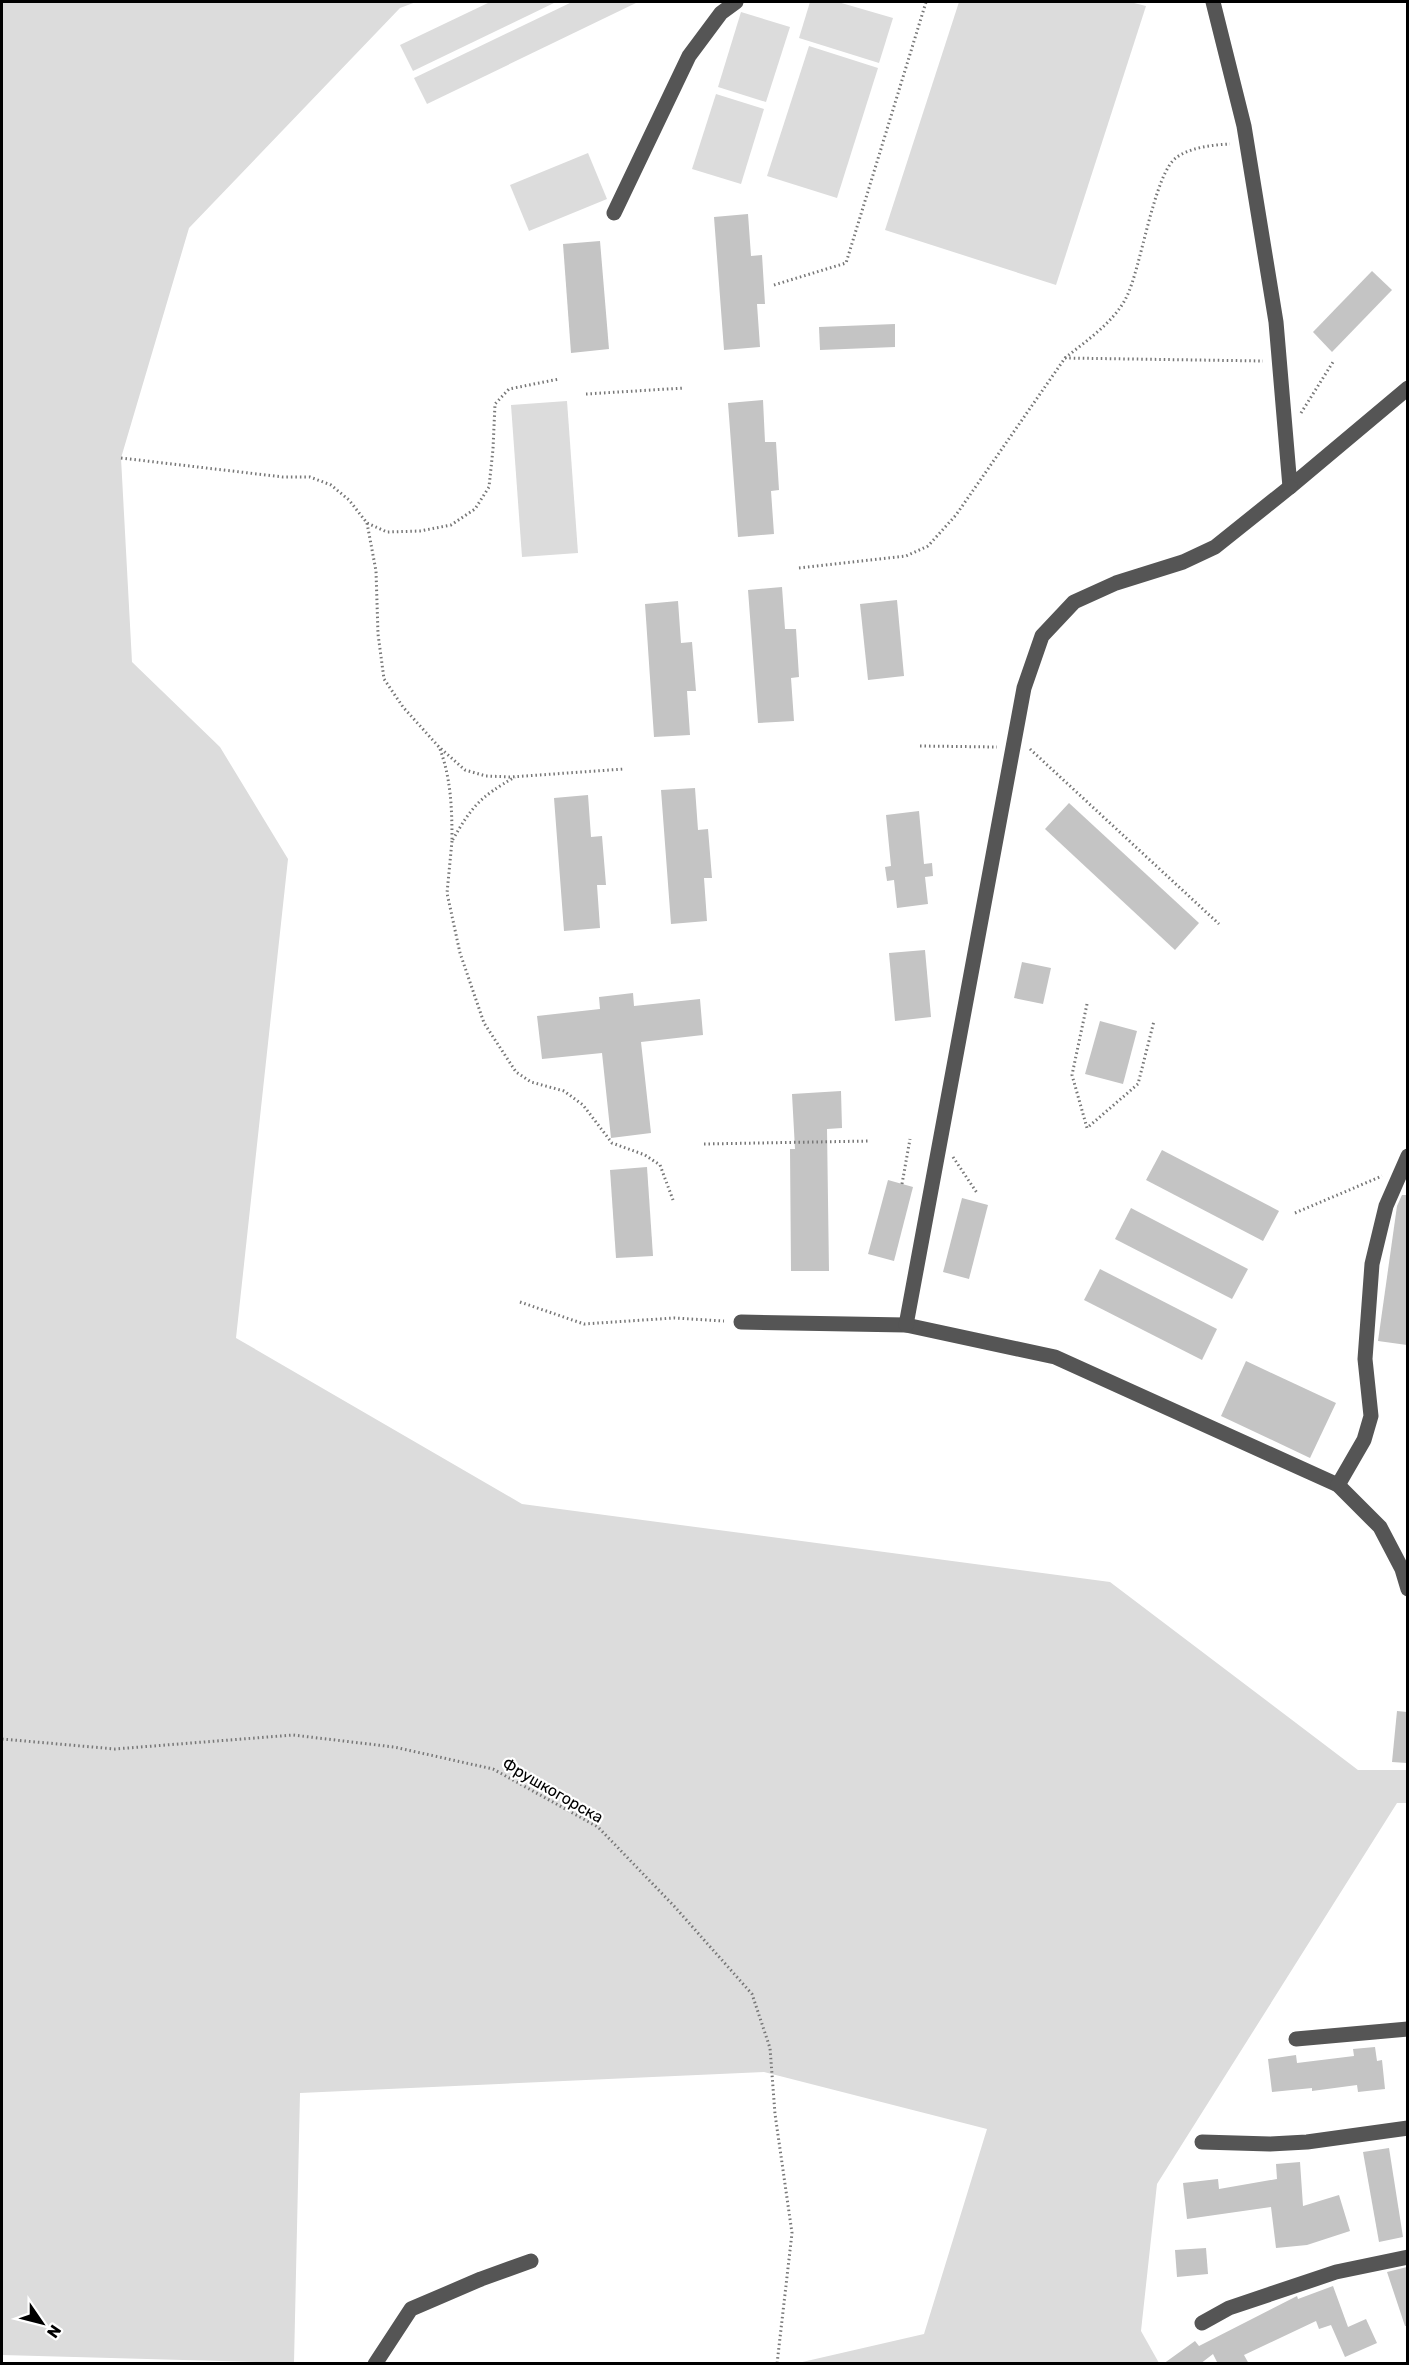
<svg xmlns="http://www.w3.org/2000/svg" width="1409" height="2365" viewBox="0 0 1409 2365" font-family="Rubik,sans-serif">
<style>
.green{fill:#dcdcdc}
.building{fill:#c4c4c4}
.lines{fill:none;stroke-linecap:round;stroke-linejoin:round}
.path{stroke:#777;stroke-width:3;stroke-dasharray:1.5 3;stroke-linecap:butt}
.minor{stroke:#555;stroke-width:15}
.labels{text-anchor:middle;stroke-width:4.5;stroke-linejoin:round;paint-order:stroke}
.street-label{font-size:16px;fill:#000;stroke:#fff}
</style>
<rect width="100%" height="100%" fill="#fff"/>
<!-- green -->
<g class="green">
<polygon points="2,2 416,2 400,8 189,228 121,458 132,662 220,747 288,859 236,1338 522,1504 1110,1582 1358,1770 1407,1770 1407,1803 1397,1803 1157,2184 1141,2331 1159,2363 798,2363 924,2334 987,2129 764,2072 300,2093 294,2363 2,2355"/>
<polygon points="490,2 556,2 413,71 400,45"/>
<polygon points="572,2 638,2 427,104 414,78"/>
<polygon points="810,2 838,2 893,18 879,63 799,38"/>
<polygon points="959,2 1130,2 1146,6 1056,285 885,230"/>
<polygon points="741,12 790,27 766,102 718,87"/>
<polygon points="809,46 878,68 837,198 767,176"/>
<polygon points="716,94 764,109 741,184 692,169"/>
<polygon points="588,153 607,199 529,231 510,185"/>
<polygon points="567,401 578,553 522,557 511,405"/>
</g>
<!-- building -->
<g class="building">
<polygon points="748,214 751,256 762,255 765,304 757,304 760,347 724,350 714,217"/>
<polygon points="600,241 609,349 571,353 563,244"/>
<polygon points="1372,271 1392,290 1332,352 1313,332"/>
<polygon points="895,324 895,347 820,350 819,327"/>
<polygon points="763,400 765,442 776,442 779,490 771,491 774,534 738,537 728,403"/>
<polygon points="782,587 785,629 796,629 799,677 791,678 794,721 758,723 748,590"/>
<polygon points="897,600 904,676 868,680 860,604"/>
<polygon points="678,601 681,643 692,642 696,691 687,691 690,735 654,737 645,604"/>
<polygon points="695,788 698,830 708,829 712,878 704,878 707,921 671,924 661,790"/>
<polygon points="588,795 591,837 602,836 606,885 597,885 600,928 564,931 554,798"/>
<polygon points="1069,803 1199,923 1175,950 1045,829"/>
<polygon points="919,811 924,864 932,863 933,876 925,877 928,904 897,908 894,880 887,881 885,867 891,866 886,815"/>
<polygon points="925,950 931,1017 895,1021 889,953"/>
<polygon points="1022,962 1051,968 1043,1004 1014,998"/>
<polygon points="633,993 634,1006 700,999 703,1035 641,1042 651,1133 611,1138 602,1053 542,1059 537,1016 600,1009 599,997"/>
<polygon points="1100,1021 1137,1031 1123,1084 1085,1074"/>
<polygon points="841,1091 842,1128 827,1129 829,1271 791,1271 790,1149 795,1149 792,1094"/>
<polygon points="1162,1150 1279,1211 1263,1241 1146,1180"/>
<polygon points="647,1167 653,1256 616,1258 610,1170"/>
<polygon points="888,1180 913,1187 894,1261 868,1254"/>
<polygon points="1402,1195 1407,1195 1407,1345 1378,1341 1397,1206"/>
<polygon points="962,1198 988,1205 969,1279 943,1272"/>
<polygon points="1131,1208 1248,1269 1232,1299 1115,1239"/>
<polygon points="1100,1269 1217,1329 1202,1360 1084,1300"/>
<polygon points="1246,1361 1336,1403 1310,1458 1221,1416"/>
<polygon points="1397,1711 1407,1712 1407,1763 1392,1762"/>
<polygon points="1375,2047 1377,2061 1382,2060 1385,2089 1358,2092 1357,2085 1312,2091 1312,2088 1272,2092 1268,2059 1296,2055 1297,2063 1354,2056 1353,2049"/>
<polygon points="1389,2148 1403,2237 1379,2242 1363,2152"/>
<polygon points="1300,2162 1303,2206 1339,2195 1350,2231 1307,2245 1276,2248 1271,2207 1187,2219 1183,2183 1218,2179 1219,2189 1277,2179 1276,2164"/>
<polygon points="1206,2248 1208,2274 1177,2277 1175,2250"/>
<polygon points="1407,2267 1407,2326 1405,2326 1387,2272"/>
<polygon points="1333,2286 1348,2327 1366,2319 1377,2343 1345,2357 1331,2325 1319,2329 1316,2321 1244,2355 1249,2364 1218,2364 1213,2354 1200,2364 1163,2364 1195,2341 1199,2346 1297,2296 1298,2299"/>
</g>
<g class="lines">
<!-- path -->
<g class="path">
<polyline points="774,285 846,263 926,2"/>
<path d="M1065,358C1086,341 1113,323 1126,298C1141,270 1154,172 1177,157C1192,147 1212,145 1230,144"/>
<polyline points="586,394 684,388"/>
<polyline points="1301,413 1333,362"/>
<polyline points="121,458 283,477 310,477 331,485 349,500 367,523 387,532 420,531 451,525 475,509 489,487 493,449 495,404 509,389 559,379"/>
<polyline points="367,523 376,571 378,634 384,679 403,707 439,747 465,770 486,776 511,777 624,769"/>
<polyline points="799,568 906,556 928,546 956,515 1065,358 1263,361"/>
<polyline points="920,746 997,747"/>
<path d="M440,749C451,779 452,808 452,841C472,806 480,797 515,777"/>
<polyline points="1030,749 1219,924"/>
<polyline points="452,841 447,893 460,953 484,1023 516,1072 531,1082 564,1091 583,1105 612,1143 645,1155 660,1165 673,1200"/>
<polyline points="1087,1004 1072,1075 1087,1128 1138,1084 1154,1021"/>
<polyline points="704,1144 870,1141"/>
<polyline points="953,1157 977,1193"/>
<polyline points="902,1184 910,1139"/>
<polyline points="1295,1213 1382,1176"/>
<polyline points="520,1302 584,1324 674,1318 724,1321"/>
<polyline points="2,1739 115,1749 293,1735 394,1747 493,1769 598,1827 674,1906 752,1994 770,2048 775,2114 792,2233 777,2364"/>
</g>
<!-- minor -->
<g class="minor">
<polyline points="1213,2 1244,126 1276,322 1290,487 1408,388"/>
<polyline points="614,213 689,56 721,13 736,2"/>
<polyline points="741,1322 906,1325 1055,1357 1338,1485 1380,1527 1402,1569 1408,1589"/>
<polyline points="906,1325 1024,688 1042,636 1074,602 1116,583 1183,562 1215,547 1290,487"/>
<polyline points="1338,1485 1364,1440 1371,1416 1365,1359 1372,1264 1386,1206 1408,1156"/>
<polyline points="1296,2039 1408,2029"/>
<polyline points="1202,2142 1270,2144 1307,2142 1408,2128"/>
<polyline points="1202,2323 1229,2308 1336,2272 1408,2257"/>
<polyline points="375,2364 411,2309 481,2279 531,2261"/>
</g>
</g>
<g class="labels">
<!-- street labels -->
<g class="street-label">
<text transform="translate(553 1790) rotate(30)" y="6">Фрушкогорска</text>
</g>
</g>
<!-- border -->
<rect width="1409" height="2365" fill="none" stroke="#000000" stroke-width="6"/>
<!-- north arrow -->
<g transform="translate(42 2323) rotate(125)" stroke="#ffffff" stroke-width="4.5" paint-order="stroke">
<path d="M0-4.5L10 22L0 15L-10 22Z" fill="#000000"/>
<text y="-9" font-size="16" font-weight="bold" text-anchor="middle" fill="#000000">N</text>
</g>
</svg>
